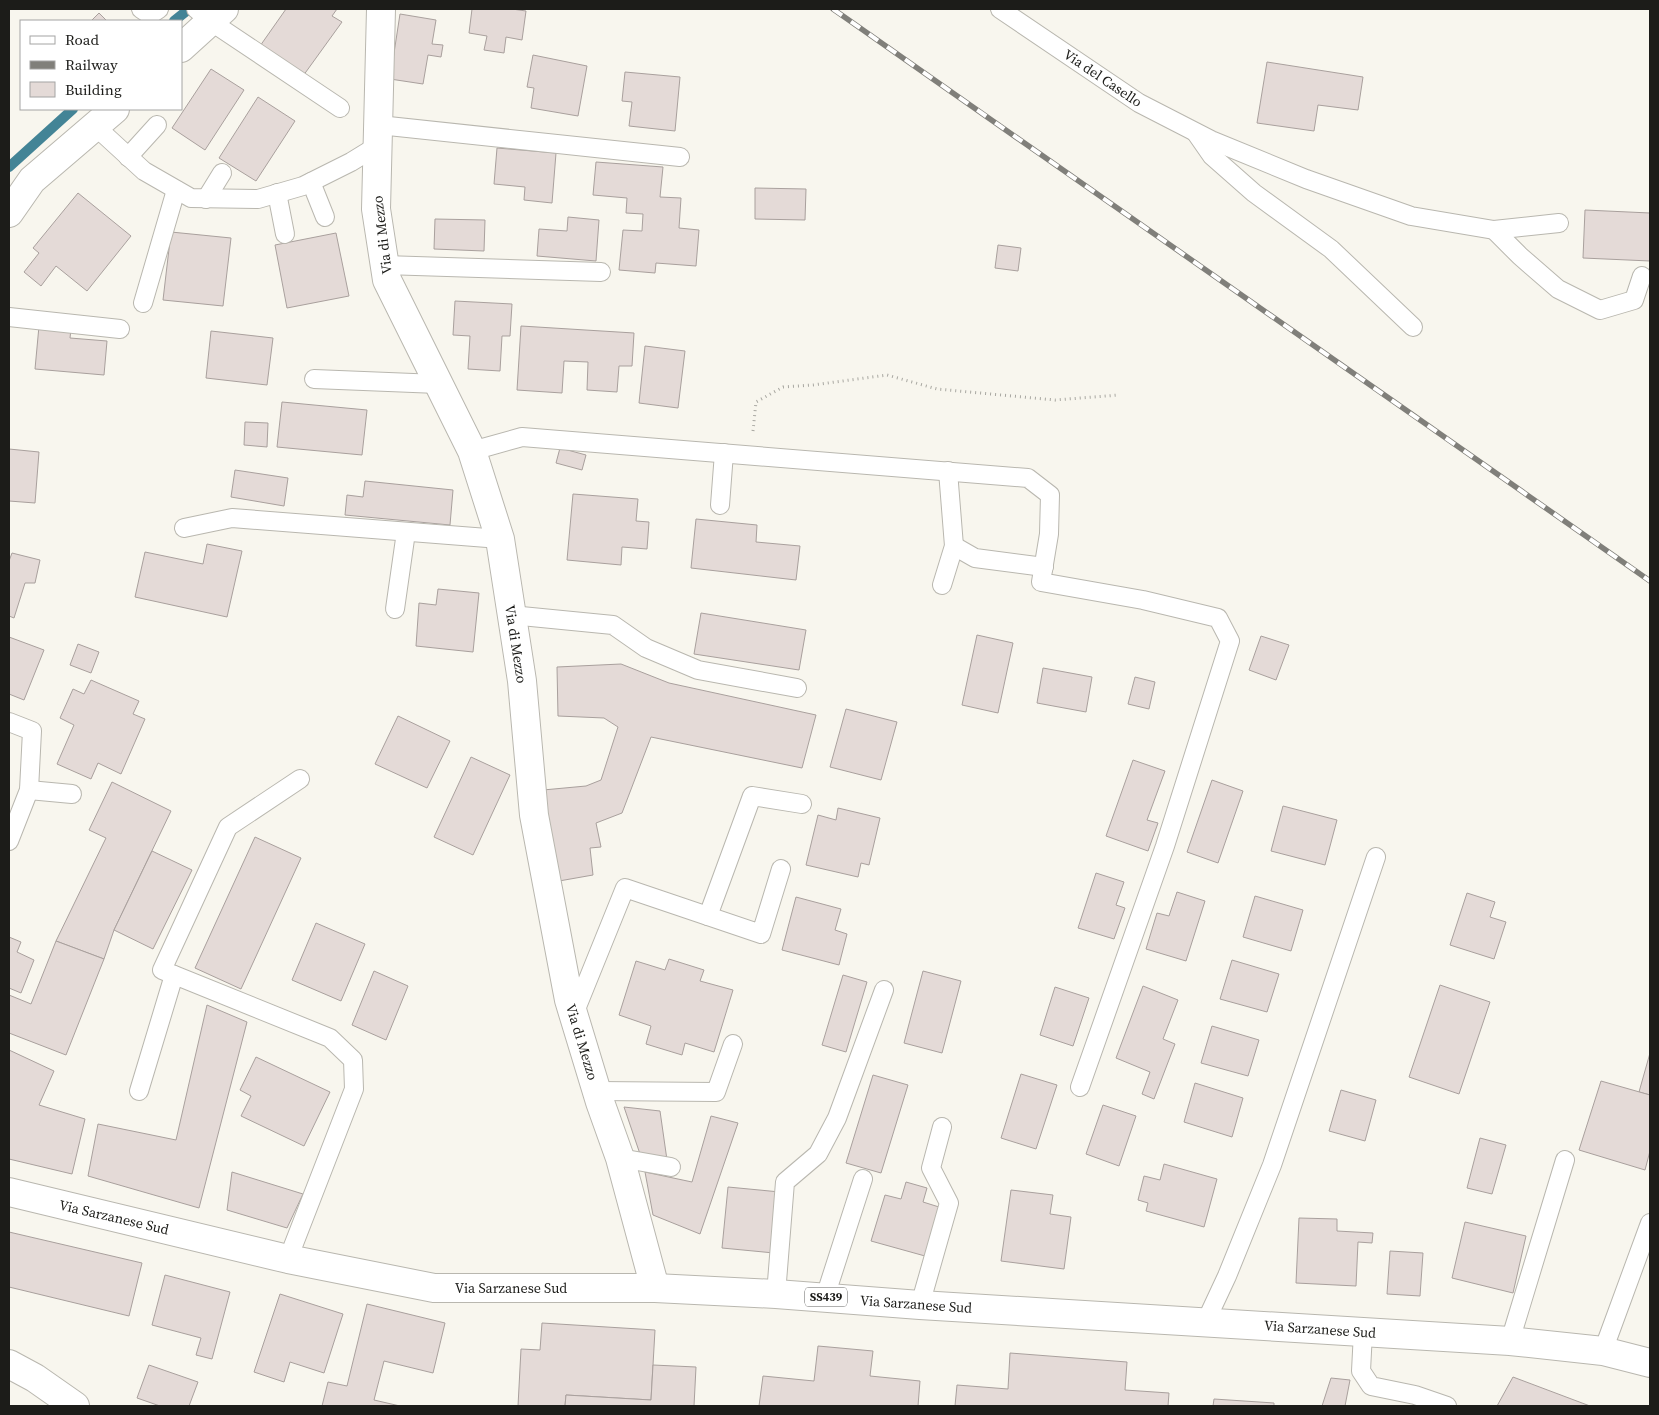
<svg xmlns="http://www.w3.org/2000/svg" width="1659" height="1415" viewBox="0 0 1659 1415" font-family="'Source Serif 4',serif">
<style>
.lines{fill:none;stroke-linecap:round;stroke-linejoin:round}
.stream{stroke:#438496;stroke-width:10}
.building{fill:#e4dad7;stroke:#a9a09d}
.lane-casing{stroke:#b9b7af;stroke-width:20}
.street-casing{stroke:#b9b7af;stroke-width:30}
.secondary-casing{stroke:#b9b7af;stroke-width:30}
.primary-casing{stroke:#b9b7af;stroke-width:30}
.path{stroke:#a8a7a1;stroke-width:3;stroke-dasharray:1 4;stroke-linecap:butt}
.lane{stroke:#fff;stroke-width:18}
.street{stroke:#fff;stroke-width:28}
.secondary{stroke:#fff;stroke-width:28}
.primary{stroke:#fff;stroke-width:28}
.rail-casing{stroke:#807f7a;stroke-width:5.5}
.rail{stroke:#fff;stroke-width:4;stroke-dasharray:11;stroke-linecap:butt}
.labels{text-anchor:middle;stroke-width:4.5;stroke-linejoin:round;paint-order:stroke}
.shield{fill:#fff;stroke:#60605e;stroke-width:1}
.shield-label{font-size:12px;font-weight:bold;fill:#1c1c19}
.street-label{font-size:14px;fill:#1c1c19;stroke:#fff}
</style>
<rect width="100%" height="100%" fill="#f8f6ee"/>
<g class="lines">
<!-- stream -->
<g class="stream">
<polyline points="174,21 189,9"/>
<polyline points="9,167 73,109"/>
</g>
</g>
<!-- building -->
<g class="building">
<polygon points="286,9 337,9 332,16 342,22 303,76 260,46"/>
<polygon points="472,9 512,9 526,11 522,40 506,37 504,53 484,50 487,36 469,33"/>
<polygon points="99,13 107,21 91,21"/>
<polygon points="400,14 436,20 432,44 443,45 441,57 428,55 423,84 390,79"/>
<polygon points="533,55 587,66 578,116 531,108 534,88 527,87"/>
<polygon points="1267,62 1363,77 1358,110 1318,105 1314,131 1257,123"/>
<polygon points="211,69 244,90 205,150 172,128"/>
<polygon points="625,72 680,77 675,131 629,126 632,102 622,101"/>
<polygon points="258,97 295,121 256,181 219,158"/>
<polygon points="497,148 556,153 552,203 524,200 525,187 494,184"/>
<polygon points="596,162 663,167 660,197 681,198 679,228 699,230 696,266 656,263 655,273 619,270 623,230 642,231 643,214 626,213 627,198 593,195"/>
<polygon points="755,188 806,189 805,220 755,219"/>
<polygon points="78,193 131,236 87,291 56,266 41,286 24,272 39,253 33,248"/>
<polygon points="1585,210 1650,213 1650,261 1583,258"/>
<polygon points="568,217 599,220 596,261 537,256 539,229 567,231"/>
<polygon points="435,219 485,220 484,251 434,249"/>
<polygon points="171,232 231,238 223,306 163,300"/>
<polygon points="336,233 349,296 287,308 275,245"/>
<polygon points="998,245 1021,248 1018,271 995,268"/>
<polygon points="455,301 512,304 510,336 502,336 500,371 468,369 470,336 453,335"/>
<polygon points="39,326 71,329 70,338 107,341 104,375 35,369"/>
<polygon points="521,326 634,333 632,366 619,366 617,392 587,390 588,362 564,361 562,393 517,390"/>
<polygon points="211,331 273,338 267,385 206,378"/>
<polygon points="645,346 685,351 678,408 639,403"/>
<polygon points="282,402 367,410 362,455 277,447"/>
<polygon points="245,422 268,423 267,447 244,445"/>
<polygon points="560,448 586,455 582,470 556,463"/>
<polygon points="9,449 39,452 35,503 9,501"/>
<polygon points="235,470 288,478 284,506 231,497"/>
<polygon points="365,481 453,490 450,525 345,515 347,495 363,497"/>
<polygon points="573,494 638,499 636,521 649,522 647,549 622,547 621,565 567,560"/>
<polygon points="696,519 757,525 756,542 800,546 796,580 691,568"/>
<polygon points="207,544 242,551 227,617 135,597 145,552 203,564"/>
<polygon points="12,553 40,560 35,583 25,583 14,618 9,616 9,561"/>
<polygon points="438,589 479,593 473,652 416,646 419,603 436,605"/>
<polygon points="701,613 806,630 799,670 694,654"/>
<polygon points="977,635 1013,643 998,713 962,705"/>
<polygon points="1261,636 1289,645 1276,680 1249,670"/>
<polygon points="9,637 44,650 24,700 9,694"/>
<polygon points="78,644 99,652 91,673 70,665"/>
<polygon points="621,664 669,683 816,715 802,768 651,737 622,813 596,823 601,847 590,848 593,875 559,881 543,790 586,786 601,780 618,727 604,718 558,716 557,667"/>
<polygon points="1043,668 1092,677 1086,712 1037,703"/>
<polygon points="1135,677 1155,682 1149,709 1128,704"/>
<polygon points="91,680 139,701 133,714 145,719 121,774 98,763 91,779 57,764 74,725 60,718 73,689 84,694"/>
<polygon points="846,709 897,722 881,780 830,767"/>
<polygon points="398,716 450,741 427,788 375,764"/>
<polygon points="471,757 510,775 473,855 434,837"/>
<polygon points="1133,760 1165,771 1147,820 1158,823 1148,851 1106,836"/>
<polygon points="1212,780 1243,791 1218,863 1187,852"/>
<polygon points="112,782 171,811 114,930 104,959 56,941 106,838 89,830"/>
<polygon points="1283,806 1337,820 1325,865 1271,851"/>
<polygon points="838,808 880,818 869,865 861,863 858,877 806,865 818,815 836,820"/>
<polygon points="255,837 301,858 241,989 195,968"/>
<polygon points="152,851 192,870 153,949 114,930"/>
<polygon points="1096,873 1124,882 1116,905 1125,908 1114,939 1078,928"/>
<polygon points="1177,892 1205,901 1186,961 1146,949 1157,913 1169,916"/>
<polygon points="1467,893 1495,902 1490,917 1506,922 1494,959 1450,945"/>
<polygon points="1255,896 1303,910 1291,951 1243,937"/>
<polygon points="796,897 841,909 835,930 847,934 839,965 782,950"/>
<polygon points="316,923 365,944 341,1001 292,980"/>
<polygon points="9,937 21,942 17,952 34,960 21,993 9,988"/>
<polygon points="56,941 104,959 66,1055 9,1033 9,995 31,1004"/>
<polygon points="669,959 704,970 700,981 733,990 714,1052 685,1043 682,1055 646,1044 651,1026 619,1015 636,961 665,970"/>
<polygon points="1232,960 1279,974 1267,1012 1220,999"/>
<polygon points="374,971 408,986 386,1040 352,1025"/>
<polygon points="923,971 961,981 942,1053 904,1043"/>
<polygon points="843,975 867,982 846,1052 822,1045"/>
<polygon points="1440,985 1490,1002 1459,1094 1409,1077"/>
<polygon points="1143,986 1178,1000 1163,1039 1175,1044 1154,1099 1142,1094 1150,1072 1116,1058"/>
<polygon points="1055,987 1089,998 1073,1046 1040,1035"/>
<polygon points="207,1005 247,1022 199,1208 88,1176 98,1124 176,1140"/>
<polygon points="1212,1026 1259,1040 1248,1076 1201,1063"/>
<polygon points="9,1050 54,1071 39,1105 85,1119 72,1174 9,1159"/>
<polygon points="1650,1053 1650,1095 1639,1092"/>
<polygon points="256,1057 330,1092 304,1146 241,1116 251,1096 240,1090"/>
<polygon points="1021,1074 1057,1085 1036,1149 1001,1138"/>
<polygon points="873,1075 908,1085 881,1173 846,1163"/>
<polygon points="1601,1081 1650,1095 1650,1151 1645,1170 1579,1150"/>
<polygon points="1195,1083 1243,1098 1232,1137 1184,1122"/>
<polygon points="1341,1090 1376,1100 1365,1141 1329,1131"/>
<polygon points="1103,1105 1136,1116 1119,1166 1086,1154"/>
<polygon points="624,1107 660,1111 667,1160 640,1154"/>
<polygon points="711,1116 738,1123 700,1234 653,1215 645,1172 692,1182"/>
<polygon points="1480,1138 1506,1145 1492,1194 1467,1188"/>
<polygon points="1164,1164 1217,1179 1204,1227 1146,1211 1148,1203 1138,1200 1144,1176 1160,1180"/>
<polygon points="232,1172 303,1194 287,1228 227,1210"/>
<polygon points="906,1182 927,1188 923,1202 939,1207 925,1256 871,1241 885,1195 901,1199"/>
<polygon points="728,1187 780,1192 774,1253 722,1248"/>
<polygon points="1011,1190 1053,1195 1050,1214 1071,1217 1064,1269 1001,1261"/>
<polygon points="1299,1218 1337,1219 1337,1231 1373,1233 1372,1243 1358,1242 1356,1286 1296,1283"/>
<polygon points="1465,1222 1526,1236 1513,1293 1452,1278"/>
<polygon points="9,1232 142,1263 129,1316 9,1287"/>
<polygon points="1390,1251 1423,1253 1420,1296 1387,1294"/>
<polygon points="165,1275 230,1292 212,1359 196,1355 201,1338 152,1325"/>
<polygon points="280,1294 343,1314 324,1373 290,1362 284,1382 254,1372"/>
<polygon points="367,1304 445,1323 433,1373 384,1361 374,1400 400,1406 322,1406 328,1382 347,1386"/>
<polygon points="542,1323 655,1330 651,1400 566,1395 565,1406 518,1406 521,1349 540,1350"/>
<polygon points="818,1346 873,1351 870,1376 920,1381 918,1406 759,1406 763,1376 814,1381"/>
<polygon points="1010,1353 1127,1362 1125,1390 1169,1393 1168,1406 955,1406 957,1385 1008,1389"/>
<polygon points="149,1365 198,1382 189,1406 160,1406 137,1398"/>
<polygon points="653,1365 696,1367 694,1406 565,1406 566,1395 651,1400"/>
<polygon points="1513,1377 1590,1406 1497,1406"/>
<polygon points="1331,1378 1350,1380 1345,1406 1322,1406"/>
<polygon points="1214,1399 1274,1403 1274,1406 1213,1406"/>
</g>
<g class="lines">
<defs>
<g id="lane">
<polyline points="141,9 150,15 159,9"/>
<polyline points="196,9 210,21 340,108"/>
<polyline points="1000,9 1139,103 1211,140 1306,179 1411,216 1494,230 1559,223"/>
<polyline points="379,125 680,157"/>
<polyline points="96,127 144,171 191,198 258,199 303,186 351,162 377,146"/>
<polyline points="1196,133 1212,156 1254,193 1331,249 1413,327"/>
<polyline points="128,157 157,125"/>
<polyline points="311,182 325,217"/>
<polyline points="277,193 285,234"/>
<polyline points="206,199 222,173"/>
<polyline points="1494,230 1520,256 1558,289 1600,310 1634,300 1642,276"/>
<polyline points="384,265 601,272"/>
<polyline points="143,303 176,190"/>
<polyline points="9,317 120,329"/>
<polyline points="314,379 438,384"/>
<polyline points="472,451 522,437 1028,478 1050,495 1049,534 1041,582 1143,600 1218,618 1230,641 1165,846 1080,1087"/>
<polyline points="720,505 724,453"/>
<polyline points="184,528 232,518 500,539"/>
<polyline points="954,546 975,558 1044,567"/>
<polyline points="942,585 954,546 948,471"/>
<polyline points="395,609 406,532"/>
<polyline points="511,615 613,625 646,648 698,670 797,688"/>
<polyline points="9,722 32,731 29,790 9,841"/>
<polyline points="29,790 72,794"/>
<polyline points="708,916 752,796 802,804"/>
<polyline points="574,1014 625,888 761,934 781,869"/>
<polyline points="139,1091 174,975"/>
<polyline points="597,1091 716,1092 733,1044"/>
<polyline points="620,1158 671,1167"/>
<polyline points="288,1259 354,1089 353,1060 330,1038 162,970 228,827 300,779"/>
<polyline points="776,1294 785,1182 818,1154 837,1118 884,990"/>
<polyline points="825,1297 863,1179"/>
<polyline points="920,1305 949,1203 931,1168 942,1127"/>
<polyline points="1206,1321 1227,1276 1272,1165 1376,857"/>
<polyline points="1363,1332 1361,1371 1371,1386 1415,1395 1447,1406"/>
<polyline points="1510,1341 1565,1160"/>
<polyline points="1603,1351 1650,1223"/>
</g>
<polyline id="street" points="9,1364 35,1378 75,1406"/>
<g id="secondary">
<polyline points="381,9 376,209 387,280 472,451 500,539 522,681 534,815 569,1000 600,1102 620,1158 655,1288"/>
<polyline points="181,48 224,9"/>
<polyline points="9,213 32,180 115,109"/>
</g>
<polyline id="primary" points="9,1192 288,1259 434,1288 655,1288 776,1294 920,1305 1510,1341 1603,1351 1650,1363"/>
</defs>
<!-- lane casing -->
<use href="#lane" class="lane-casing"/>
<!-- street casing -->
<use href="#street" class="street-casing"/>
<!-- secondary casing -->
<use href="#secondary" class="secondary-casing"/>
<!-- primary casing -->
<use href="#primary" class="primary-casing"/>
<!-- path -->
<polyline class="path" points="753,431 756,402 783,387 813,385 887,375 937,389 1055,400 1119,395"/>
<!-- lane -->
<use href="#lane" class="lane"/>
<!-- street -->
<use href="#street" class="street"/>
<!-- secondary -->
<use href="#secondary" class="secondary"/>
<!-- primary -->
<use href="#primary" class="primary"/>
<defs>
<polyline id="rail" points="833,9 1650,581"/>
</defs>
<!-- rail casing -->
<use href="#rail" class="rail-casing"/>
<!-- rail -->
<use href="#rail" class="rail"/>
</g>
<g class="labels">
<!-- shield labels -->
<rect class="shield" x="805" y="1287.5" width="42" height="19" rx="4"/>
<g class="shield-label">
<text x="826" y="1301">SS439</text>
</g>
<!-- street labels -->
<g class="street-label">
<text transform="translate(1103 78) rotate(34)" y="5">Via del Casello</text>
<text transform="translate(382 235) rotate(-97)" y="5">Via di Mezzo</text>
<text transform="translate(516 644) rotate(81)" y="5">Via di Mezzo</text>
<text transform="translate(582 1042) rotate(73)" y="5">Via di Mezzo</text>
<text transform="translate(114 1217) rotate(13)" y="5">Via Sarzanese Sud</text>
<text x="511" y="1293">Via Sarzanese Sud</text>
<text transform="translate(916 1304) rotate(4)" y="5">Via Sarzanese Sud</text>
<text transform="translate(1320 1329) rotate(4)" y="5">Via Sarzanese Sud</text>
</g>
</g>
<!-- border -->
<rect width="1659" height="1415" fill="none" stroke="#1c1c19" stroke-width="20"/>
<!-- legend -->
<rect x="20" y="20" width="162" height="90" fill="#ffffff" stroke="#a4a4a3"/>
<rect x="30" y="36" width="25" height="8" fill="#ffffff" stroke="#a4a4a3"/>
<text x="65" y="45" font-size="15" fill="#1c1c19">Road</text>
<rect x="30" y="61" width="25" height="8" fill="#807f7a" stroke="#a4a4a3"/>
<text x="65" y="70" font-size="15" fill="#1c1c19">Railway</text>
<rect x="30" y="82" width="25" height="15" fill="#e4dad7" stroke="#a4a4a3"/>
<text x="65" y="95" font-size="15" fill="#1c1c19">Building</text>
</svg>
